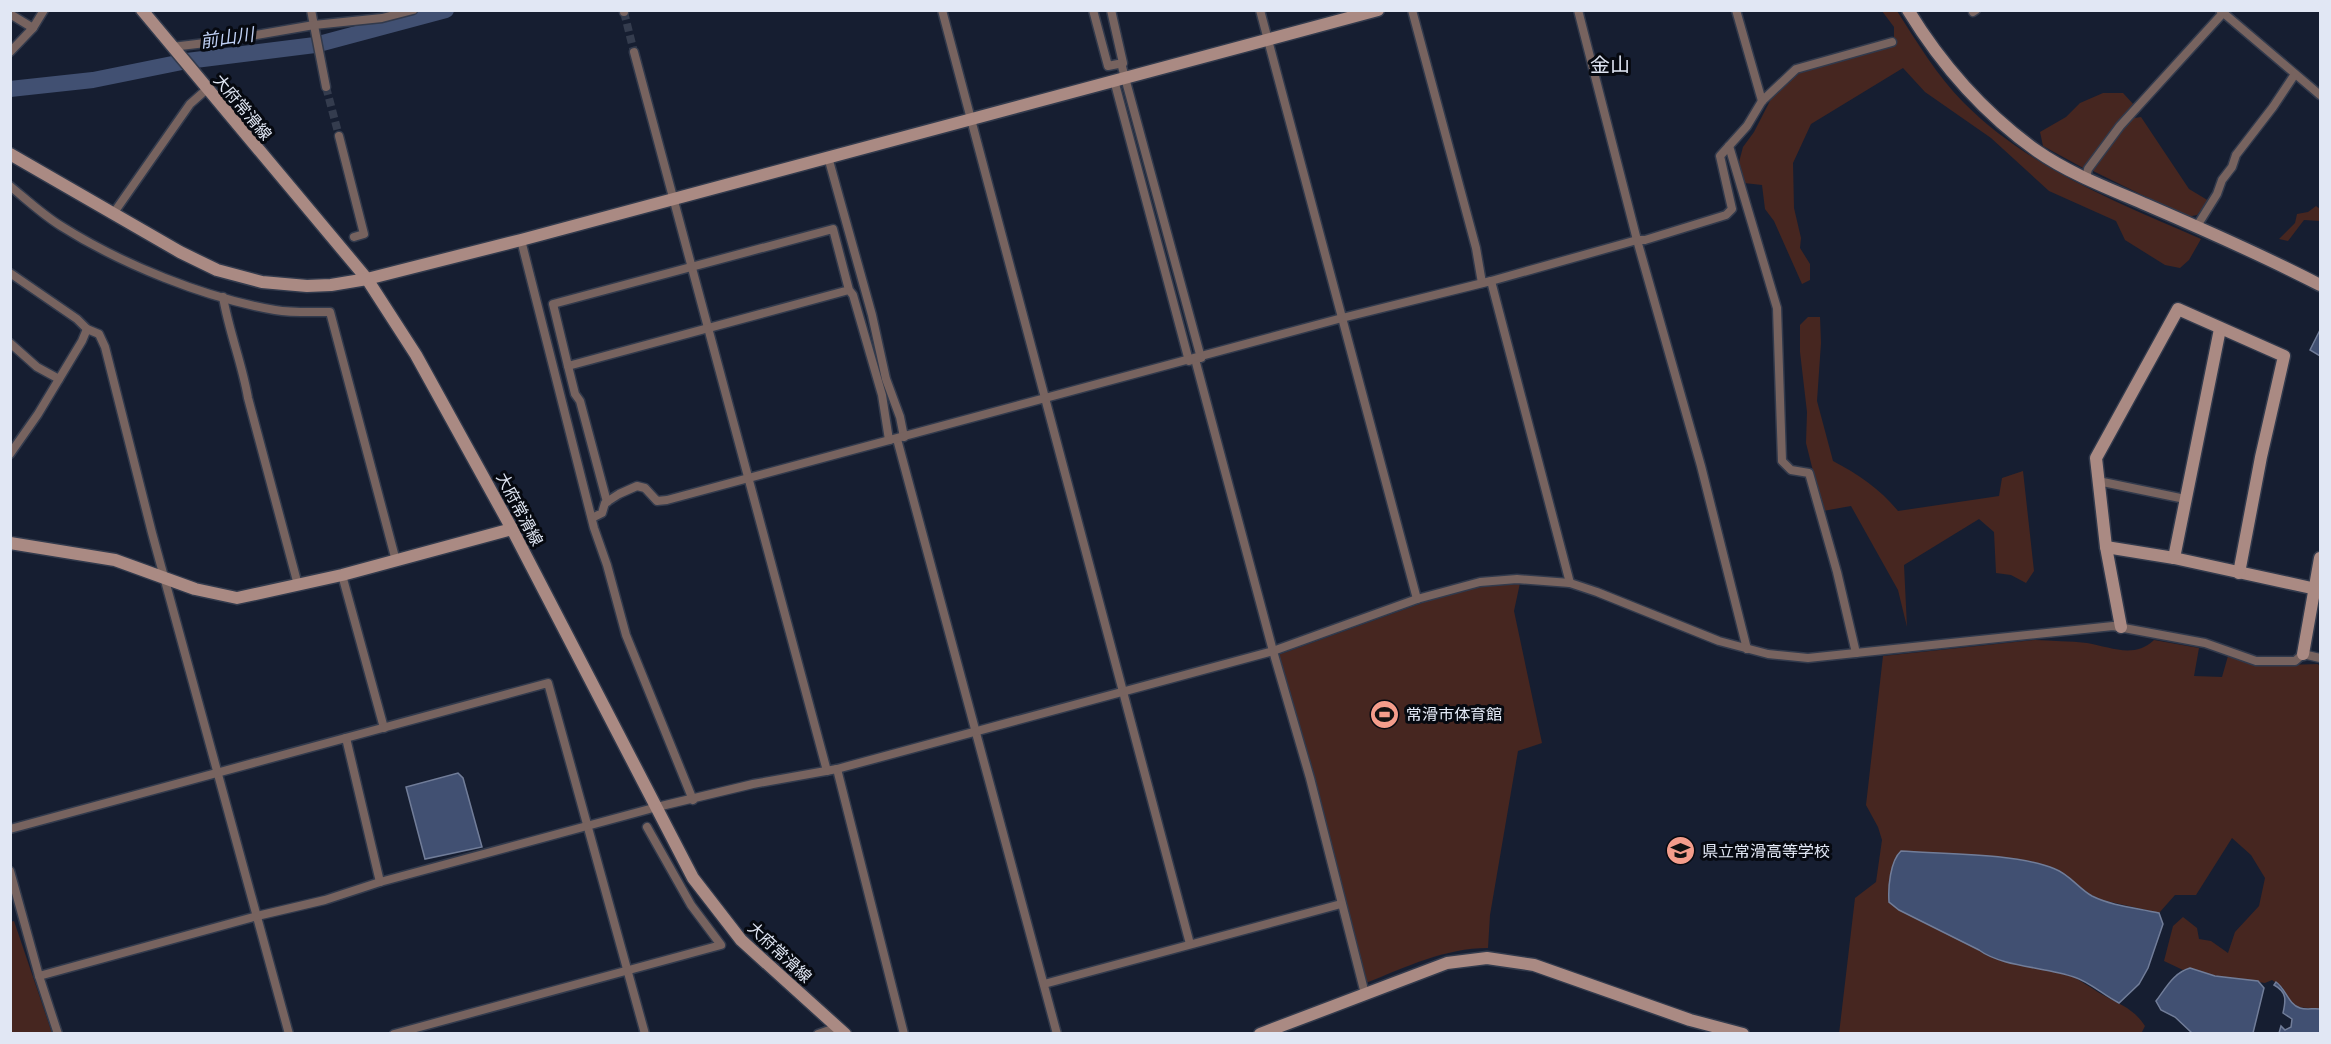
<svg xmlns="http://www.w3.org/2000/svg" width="2331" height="1044" viewBox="0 0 2331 1044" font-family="Manrope,'Noto Sans JP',sans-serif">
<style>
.green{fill:#462620}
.water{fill:#415072;stroke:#717d99;stroke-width:1.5}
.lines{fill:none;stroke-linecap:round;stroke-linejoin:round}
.river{stroke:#415072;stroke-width:16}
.street-tunnel{stroke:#343c4e;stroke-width:8;stroke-dasharray:8 4;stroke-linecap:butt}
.street-casing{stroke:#323a4c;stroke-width:11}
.secondary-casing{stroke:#323a4c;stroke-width:15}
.street{stroke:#77635f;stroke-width:8}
.secondary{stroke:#aa8a83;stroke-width:12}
.labels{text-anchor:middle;stroke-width:6;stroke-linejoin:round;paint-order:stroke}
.street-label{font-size:16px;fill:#e1e7f4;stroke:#060910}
.poi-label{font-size:16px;fill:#e1e7f4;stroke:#060910;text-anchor:start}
.water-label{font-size:18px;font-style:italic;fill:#c0d1f5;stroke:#060910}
.quarter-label{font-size:20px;fill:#e1e7f4;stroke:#060910}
</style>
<rect width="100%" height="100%" fill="#161e31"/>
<!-- green -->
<g class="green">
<path d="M1882,11H1897C1917,42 1937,76 1964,103C2030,169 2117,202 2201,239L2189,260L2180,268L2165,265L2125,240L2116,221L2049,191L1991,138L1925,92L1903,68L1811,124L1793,163L1794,208L1801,238L1800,248L1810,264V280L1802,284L1774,221L1765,209L1762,185L1744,183L1739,162L1743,147L1754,132L1773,95L1795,72L1894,45V27Z"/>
<polygon points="2103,93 2123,93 2134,105 2085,169 2043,146 2040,132 2066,117 2080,103"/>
<polygon points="2141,117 2189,189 2209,201 2197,215 2187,217 2091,170 2128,119"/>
<polygon points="2316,206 2320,209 2320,221 2304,220 2288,241 2279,239 2295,223 2297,214 2308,212"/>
<path d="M1808,317H1820L1821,343L1817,401L1833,461C1858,474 1880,489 1898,511L1999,496L2002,478L2023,471L2034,571L2026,583L2011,575L1996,573L1994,532L1979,519L1904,565L1907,627L1898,590L1851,506L1823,511L1806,443L1807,412L1800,352V325Z"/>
<path d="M1508,583H1520L1514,611L1542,743L1518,751L1490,915L1488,948C1445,948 1406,967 1366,983L1278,655L1458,590L1484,584Z"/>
<path d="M2035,640C2052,641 2070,641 2087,643C2111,647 2134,659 2154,640L2199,648L2194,676L2222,677L2228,656L2255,666L2318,664L2320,667V1009L2296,1007L2289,999L2282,987L2272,980L2265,983L2215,976L2191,968L2183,970L2164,961L2173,926L2183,917L2197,928L2199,939L2211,941L2228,953L2235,932L2259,906L2265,878L2251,855L2232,838L2196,895H2175L2159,913L2102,900L2091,895L2057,869L1889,902L1899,910L1980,950C1998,964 2028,964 2051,969C2074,974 2085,985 2105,996C2121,1005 2134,1009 2145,1026L2141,1034H1839L1855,898L1876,882L1882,840L1878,827L1866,805L1883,656Z"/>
<polygon points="14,921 52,1033 11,1033 10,922"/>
</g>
<!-- water -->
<g class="water">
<polygon points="2320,330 2320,356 2310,350"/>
<polygon points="458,773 463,778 482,847 425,859 406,787"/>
<path d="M1901,851C1944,854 2016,853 2055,869C2069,874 2079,889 2092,896C2112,906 2137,908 2159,913L2163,924L2148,968L2139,984L2119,1003C2103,995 2090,982 2074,977C2046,967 2002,967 1979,950L1899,910L1889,902C1888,888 1890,861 1901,851Z"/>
<path d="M2190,968L2215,976L2258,981L2264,988L2253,1033H2192L2175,1017L2161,1010L2156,1001C2166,988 2173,973 2190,968Z"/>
<path d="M2276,982C2286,989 2288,1004 2300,1008C2306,1010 2314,1008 2320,1009V1033H2279L2281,1026L2285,1030L2291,1027L2292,1019L2283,1013C2286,1000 2287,992 2274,985Z"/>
</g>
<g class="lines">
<!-- river -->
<polyline class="river" points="10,89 93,80 187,61 315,45 446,10"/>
<!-- street-tunnel -->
<g class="street-tunnel">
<polyline points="624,12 634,52"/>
<polyline points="326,87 339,136"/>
</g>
<defs>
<g id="street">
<polyline points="311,10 326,87"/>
<polyline points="624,10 624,12"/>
<polyline points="942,10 1190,944"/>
<polyline points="1093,10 1108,66 1123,63 1111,10"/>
<polyline points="1260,10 1417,599"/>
<polyline points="1412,10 1476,248 1482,283"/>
<polyline points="1578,10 1637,240 1701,466 1747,649"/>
<polyline points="1736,10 1762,101"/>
<polyline points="2220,10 2320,95"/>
<polyline points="1973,12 1976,10"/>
<polyline points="10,14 33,28"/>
<polyline points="172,47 222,41 314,25 382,18 413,10"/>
<polyline points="10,52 33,28 44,10"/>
<polyline points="634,52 827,771"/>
<polyline points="1121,63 1201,358"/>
<polyline points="1114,80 1189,361"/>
<polyline points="339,136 364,234 354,237"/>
<polyline points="1729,146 1777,308 1782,461 1791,470 1809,473 1837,572 1856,653"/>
<polyline points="828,157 872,315 886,379 900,417 904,437"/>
<polyline points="2086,178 2088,169 2120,126 2223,13"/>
<path d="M10,186C27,200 43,215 61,226C121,264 205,298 275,310C293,313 312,312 330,312L396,561"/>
<polyline points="113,214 190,104 207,89"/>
<polyline points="2197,226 2217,194 2222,180 2232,167 2236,155 2273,107 2295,74"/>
<polyline points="521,240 594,528 607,565 626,635 693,800"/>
<polyline points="10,273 77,319 87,329 99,334 105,347 152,533 289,1034"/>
<polyline points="1491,281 1570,583"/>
<polyline points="849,290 568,366 553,304 833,229 849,290 853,295 882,395 889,440"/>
<path d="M223,297C229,332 242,363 248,398L298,585"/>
<polyline points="10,343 37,367 59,379"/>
<polyline points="1195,359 1273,651 1310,778 1365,994"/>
<polyline points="568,366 575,394 580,401 607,502"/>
<polyline points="897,439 1057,1034"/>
<polyline points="10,454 38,414 82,341 87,329"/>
<polyline points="2098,481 2185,499"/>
<polyline points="592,518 602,513 605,503 619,494 637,486 645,488 657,501 667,500 1342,318 1491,281 1637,240 1645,240 1726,215 1732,209 1720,156 1747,126 1762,101 1796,69 1892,42"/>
<polyline points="342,575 384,728"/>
<polyline points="346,738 380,882"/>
<polyline points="837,769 904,1034"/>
<polyline points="10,829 548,683 645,1034"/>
<polyline points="10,871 39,976 58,1034"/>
<polyline points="39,976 257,916 325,900 380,882 657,807 753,784 837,769 1273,651 1417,599 1480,582 1517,579 1570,583 1597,592 1719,641 1768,654 1808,658 2113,626 2205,643 2256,661 2295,661 2303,654 2320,658"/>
<polyline points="1044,984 1341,904"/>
<polyline points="394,1034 721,945 691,905 647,827"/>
<polyline points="818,1034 838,1027"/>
</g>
<g id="secondary">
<polyline points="142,10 367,279 416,355 512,529 693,878 741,940 845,1034"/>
<path d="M1908,10C1941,64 1985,114 2037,151C2070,174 2110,189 2147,205C2205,230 2264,256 2320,285"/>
<polyline points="10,154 180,252 217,270 262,282 307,286 331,285 367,279 521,240 1378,10"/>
<polyline points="10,543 115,560 195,589 237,598 342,575 512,529"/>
<polyline points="2106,547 2174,558 2316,589"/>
<polyline points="2174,558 2220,329"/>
<polyline points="2121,627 2106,547 2096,458 2178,309 2284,356 2261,457 2239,573"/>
<polyline points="2303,654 2320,558"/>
<polyline points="1260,1034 1447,963 1487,958 1534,965 1690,1020 1743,1034"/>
</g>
</defs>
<!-- street casing -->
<use href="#street" class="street-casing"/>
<!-- secondary casing -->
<use href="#secondary" class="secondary-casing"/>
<!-- street -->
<use href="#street" class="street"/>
<!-- secondary -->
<use href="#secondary" class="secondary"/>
</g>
<!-- icons -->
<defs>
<symbol id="stadium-disc" viewBox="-11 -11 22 22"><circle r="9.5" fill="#f49d8b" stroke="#060910"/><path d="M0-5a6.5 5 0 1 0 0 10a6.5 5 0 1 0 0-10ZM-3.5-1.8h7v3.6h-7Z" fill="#111"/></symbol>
<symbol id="school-disc" viewBox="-11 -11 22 22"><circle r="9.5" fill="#f49d8b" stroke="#060910"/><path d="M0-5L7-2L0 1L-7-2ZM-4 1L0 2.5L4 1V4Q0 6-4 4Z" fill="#111"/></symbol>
</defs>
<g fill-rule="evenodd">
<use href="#stadium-disc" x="1368" y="698" width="33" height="33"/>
<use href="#school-disc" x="1664" y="834" width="33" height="33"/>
</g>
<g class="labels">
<!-- street labels -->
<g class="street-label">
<text transform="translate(243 107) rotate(50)" y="6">大府常滑線</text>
<text transform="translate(520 509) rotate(62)" y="6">大府常滑線</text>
<text transform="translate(780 952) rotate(43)" y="6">大府常滑線</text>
</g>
<!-- poi labels -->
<g class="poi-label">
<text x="1406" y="720">常滑市体育館</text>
<text x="1702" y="857">県立常滑高等学校</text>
</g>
<!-- water labels -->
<g class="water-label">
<text transform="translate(227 38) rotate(-8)" y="6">前山川</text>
</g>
<!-- quarter labels -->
<g class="quarter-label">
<text x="1610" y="72">金山</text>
</g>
</g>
<!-- border -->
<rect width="2331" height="1044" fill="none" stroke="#e1e7f4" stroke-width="24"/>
</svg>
